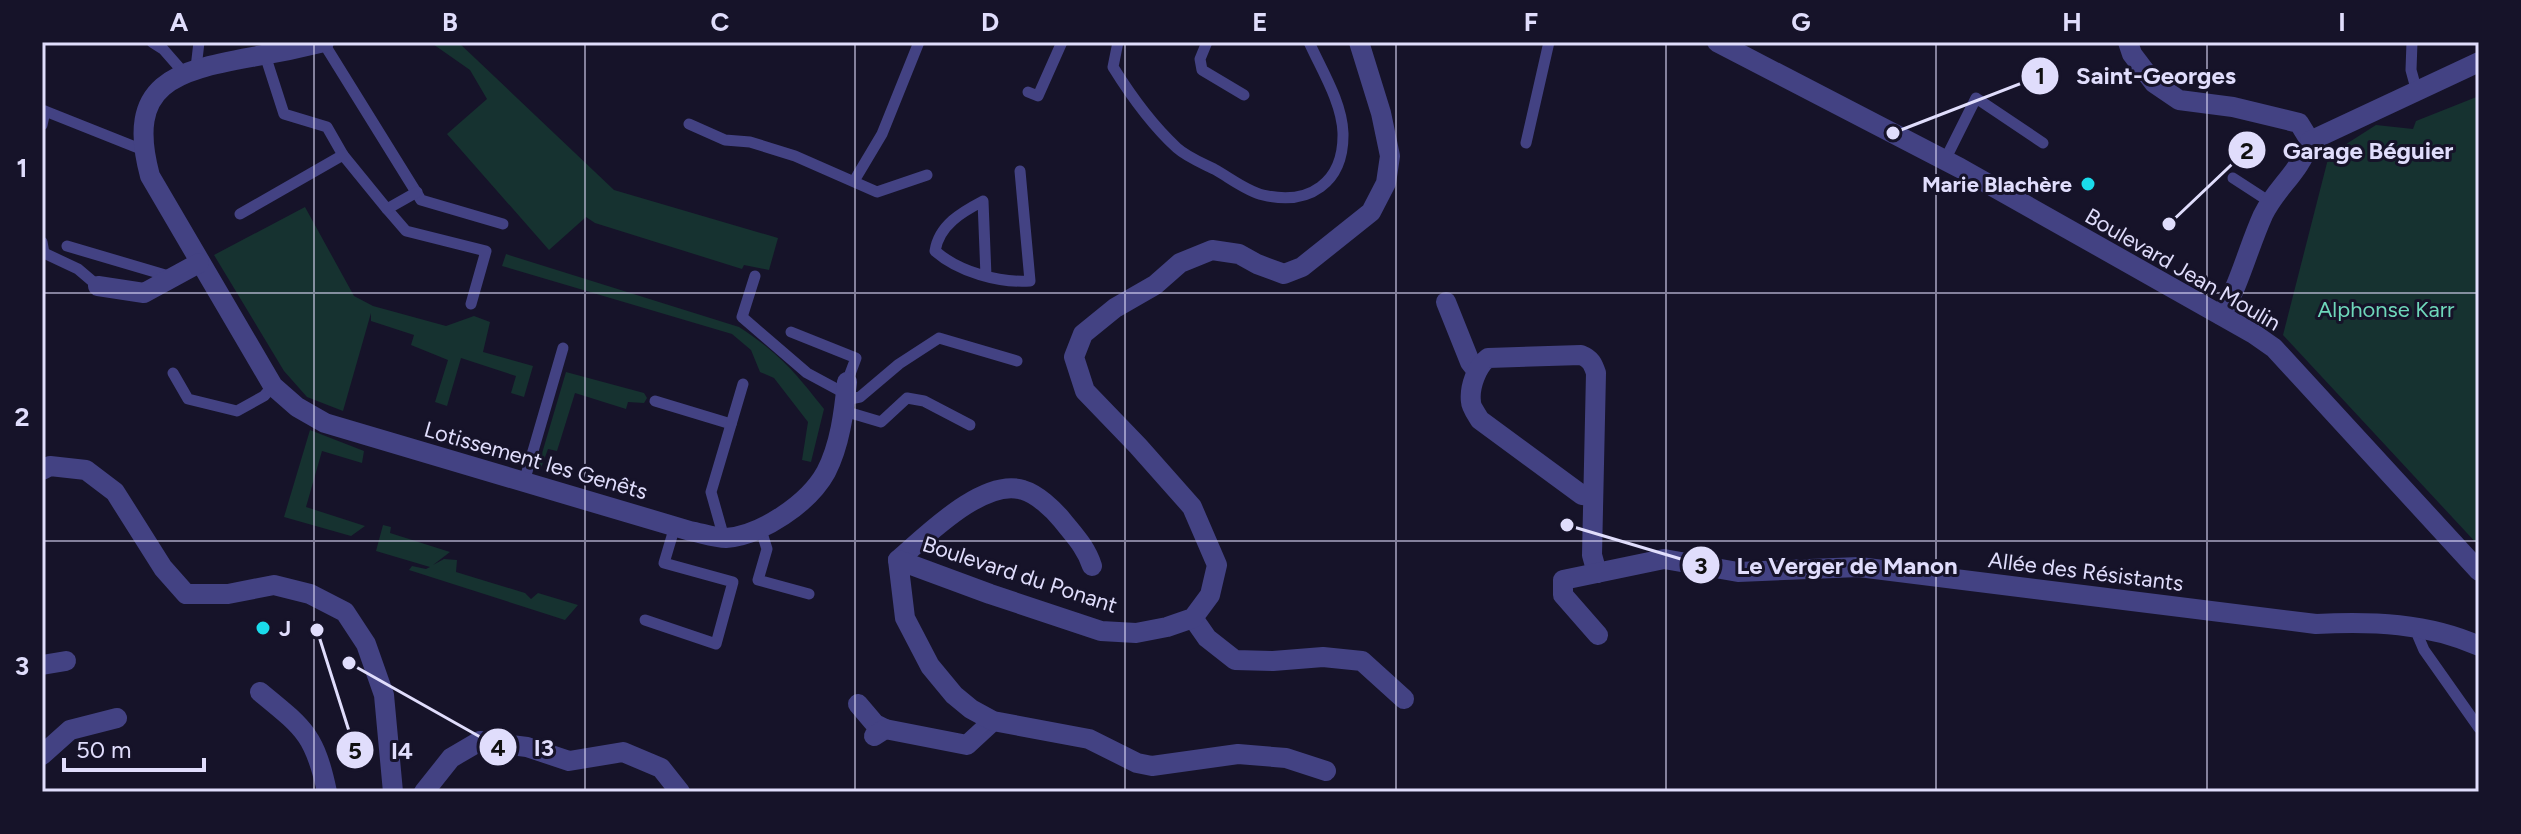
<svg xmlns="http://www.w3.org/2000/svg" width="2521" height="834" viewBox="0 0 2521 834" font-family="Figtree,sans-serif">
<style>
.green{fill:#163230}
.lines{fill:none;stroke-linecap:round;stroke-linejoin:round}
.service{stroke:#434283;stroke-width:11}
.minor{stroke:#434283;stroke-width:20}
.tertiary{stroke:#434283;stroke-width:20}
.grid{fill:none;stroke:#e0ddfc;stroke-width:2;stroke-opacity:0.55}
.poi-dot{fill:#1adbeb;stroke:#161329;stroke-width:3}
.labels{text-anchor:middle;stroke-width:6;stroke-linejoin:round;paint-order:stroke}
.poi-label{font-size:22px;font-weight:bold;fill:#e0ddfc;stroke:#161329;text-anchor:end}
.street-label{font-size:22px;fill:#e0ddfc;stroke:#161329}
.park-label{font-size:22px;fill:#6ed7ba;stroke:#161329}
.leader{fill:none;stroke:#e0ddfc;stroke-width:3}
.callout-dot{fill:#e0ddfc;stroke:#161329;stroke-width:3}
.mark-label{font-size:24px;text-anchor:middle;font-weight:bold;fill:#111}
.callout-label{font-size:24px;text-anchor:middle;font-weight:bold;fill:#e0ddfc;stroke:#161329;stroke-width:6;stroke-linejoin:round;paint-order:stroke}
.neatline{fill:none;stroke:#e0ddfc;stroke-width:3}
.grid-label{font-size:26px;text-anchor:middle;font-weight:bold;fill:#e0ddfc}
</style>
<rect width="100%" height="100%" fill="#161329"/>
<!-- green -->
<g class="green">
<polygon points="430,42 458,42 614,190 778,238 769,270 744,265 742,269 595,223 586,217 549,250 447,134 487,99 470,70"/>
<polygon points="2479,96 2479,546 2283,335 2329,155 2376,125 2413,129 2416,121"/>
<polygon points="305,207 354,296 373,306 446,326 474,316 490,322 483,352 533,366 524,397 511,393 516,376 461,358 447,406 435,402 448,360 411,345 414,335 371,321 371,313 343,411 307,397 284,371 214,255"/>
<path d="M506,254L739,327C779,353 796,373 824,409L811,462L802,460L808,422L774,378L760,372L751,350L732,334L502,266Z"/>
<polygon points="566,372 644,393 647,398 644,403 628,402 626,409 575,393 557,451 548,449 541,468 538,467"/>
<polygon points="310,430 364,451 362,463 322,451 306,507 365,526 351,536 284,517"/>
<polygon points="383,525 391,527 390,533 450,552 433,565 444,559 457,560 456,572 525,593 531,599 538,593 578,605 565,620 409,570 412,566 426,569 430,567 376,551"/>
</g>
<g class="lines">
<!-- service -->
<g class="service">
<polyline points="152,42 163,49 184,73"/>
<polyline points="323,42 421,200 503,224"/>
<path d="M1118,42L1113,67C1131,96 1152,125 1177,148C1187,157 1202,163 1214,169C1229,177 1246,191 1263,195C1309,206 1344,183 1343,133C1342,102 1321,69 1309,42"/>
<polyline points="1207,42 1200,59 1202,70 1244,95"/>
<polyline points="2412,42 2411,70 2417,92"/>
<polyline points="265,55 284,114 327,127 343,155"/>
<polyline points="196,68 199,42"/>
<polyline points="1028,92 1038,96 1062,42"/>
<polyline points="689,124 725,140 750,142 795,156 877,192 927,175"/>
<polyline points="42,125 45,111 143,150"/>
<polyline points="1526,143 1549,42"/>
<polyline points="1945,160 1976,98 2043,143"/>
<polyline points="2233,178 2270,202"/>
<polyline points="854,181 882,134 919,42"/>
<polyline points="387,209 406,231 486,251 471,304"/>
<polyline points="240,214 343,155 387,209 417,192"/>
<polyline points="42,242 44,253 78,269 98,286"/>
<polyline points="67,246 172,277"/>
<polyline points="755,276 742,317 807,373 846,394"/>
<path d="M986,276L983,201C962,212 939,225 935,251C959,272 999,283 1030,281L1020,171"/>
<polyline points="791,332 856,358 847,382"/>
<polyline points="173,373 188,399 237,411 264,396 273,386"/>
<polyline points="845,400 860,397 899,364 939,338 1017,361"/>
<polyline points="655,401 731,424"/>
<polyline points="844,411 881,422 907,398 924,401 970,425"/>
<polyline points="524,482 563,348"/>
<polyline points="761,530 767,549 758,580 809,594"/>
<polyline points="724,538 711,492 743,384"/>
<polyline points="645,620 716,644 733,582 664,563 675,526"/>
<polyline points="2419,628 2418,636 2424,650 2479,728"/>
</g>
<!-- minor -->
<g class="minor">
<path d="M324,42C300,48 276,53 252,57C175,71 125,83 150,176L273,386L297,407L325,423L690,531C701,533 715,538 726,538C762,535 809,503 826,472C840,445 844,412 847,382"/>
<path d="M2128,42L2132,54L2154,83L2179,100L2233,107L2299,123L2310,141C2299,174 2277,186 2263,215C2248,248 2240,284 2221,315"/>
<polyline points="2310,141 2479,62"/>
<polyline points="98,286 144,293 199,263"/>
<polyline points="1446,302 1470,362 1477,371"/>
<polyline points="42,470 50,466 86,470 115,492 163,568 186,594 228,594 274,585 310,594 345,612 366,644 384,695 393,792"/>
<path d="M1593,496L1582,495L1480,420C1477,415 1471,407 1471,402C1469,387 1477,366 1488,358L1581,355C1591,359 1593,364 1596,373L1592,555L1597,573"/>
<path d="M898,560C926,536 984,477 1023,490C1037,494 1053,509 1062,520C1074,535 1086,547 1092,566"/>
<polyline points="1193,618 1207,638 1235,660 1273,661 1323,657 1362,661 1404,699"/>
<path d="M1598,635L1563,595V580L1664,559L1738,572L1859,567L2316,624C2371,621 2428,623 2479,646"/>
<polyline points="42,665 66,661"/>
<path d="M260,692C304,728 315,735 327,792"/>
<polyline points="858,704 875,724 885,729"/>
<polyline points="874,736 885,729 967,745 993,721"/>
<polyline points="42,755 70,730 117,718"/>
<polyline points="1326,771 1286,758 1238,754 1152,766 1137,763 1089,739 993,721 971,709 954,695 930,666 905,618 898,560 990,594 1101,631 1136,633 1167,627 1193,618 1210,595 1217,565 1192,507 1138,446 1085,391 1074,357 1083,334 1115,308 1155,285 1180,263 1212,250 1239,254 1257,264 1284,274 1302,267 1371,212 1386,183 1390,156 1381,113 1359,42"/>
<polyline points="424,792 451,758 480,741 527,747 569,761 623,752 661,768 680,792"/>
</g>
<!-- tertiary -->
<polyline class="tertiary" points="1717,42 1960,168 2254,334 2274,348 2479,571"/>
</g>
<!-- grid -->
<path class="grid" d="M314,42V792M585,42V792M855,42V792M1125,42V792M1396,42V792M1666,42V792M1936,42V792M2207,42V792M42,293H2479M42,541H2479"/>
<!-- markers -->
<g class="poi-dot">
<circle cx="2088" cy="184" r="8"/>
<circle cx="263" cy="628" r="8"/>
</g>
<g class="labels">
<!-- poi labels -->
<g class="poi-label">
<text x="2072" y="192">Marie Blachère</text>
<text x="279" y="636" text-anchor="start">J</text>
</g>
<!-- street labels -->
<g class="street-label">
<text transform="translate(2183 269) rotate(30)" y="8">Boulevard Jean Moulin</text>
<text transform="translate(536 460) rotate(16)" y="8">Lotissement les Genêts</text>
<text transform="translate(2086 571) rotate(7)" y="8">Allée des Résistants</text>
<text transform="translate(1020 574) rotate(18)" y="8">Boulevard du Ponant</text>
</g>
<!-- park labels -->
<g class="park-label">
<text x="2386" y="317">Alphonse Karr</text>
</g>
</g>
<!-- callouts -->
<path class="leader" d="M1893 133L2040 76M2169 224L2247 150M1567 525L1701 565M349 663L498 747M317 630L355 750"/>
<g class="callout-dot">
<circle cx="1893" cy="133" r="8"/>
<circle cx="2169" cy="224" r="8"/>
<circle cx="1567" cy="525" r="8"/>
<circle cx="349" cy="663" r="8"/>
<circle cx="317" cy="630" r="8"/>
<circle cx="2040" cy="76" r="20"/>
<circle cx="2247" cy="150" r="20"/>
<circle cx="1701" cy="565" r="20"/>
<circle cx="498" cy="747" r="20"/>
<circle cx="355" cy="750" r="20"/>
</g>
<g class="mark-label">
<text x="2040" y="84">1</text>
<text x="2247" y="159">2</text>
<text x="1701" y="574">3</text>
<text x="498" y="756">4</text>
<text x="355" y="759">5</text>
</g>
<g class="callout-label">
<text x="2156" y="84">Saint-Georges</text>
<text x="2368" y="159">Garage Béguier</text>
<text x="1847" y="574">Le Verger de Manon</text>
<text x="544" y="756">I3</text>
<text x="402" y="759">I4</text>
</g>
<!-- border -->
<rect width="2521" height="834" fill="none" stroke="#161329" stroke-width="88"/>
<!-- scale -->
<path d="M64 758v12h140v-12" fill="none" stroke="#e0ddfc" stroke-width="4"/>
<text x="76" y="758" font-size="24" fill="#e0ddfc" stroke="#161329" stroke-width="6" paint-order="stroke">50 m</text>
<rect x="44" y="44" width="2433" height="746" class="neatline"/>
<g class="grid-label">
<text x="179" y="31">A</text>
<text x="450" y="31">B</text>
<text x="720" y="31">C</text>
<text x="990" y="31">D</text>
<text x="1260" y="31">E</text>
<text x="1531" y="31">F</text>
<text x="1801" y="31">G</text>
<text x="2072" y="31">H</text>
<text x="2342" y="31">I</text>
<text x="22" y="177">1</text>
<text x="22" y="426">2</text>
<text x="22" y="675">3</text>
</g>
</svg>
